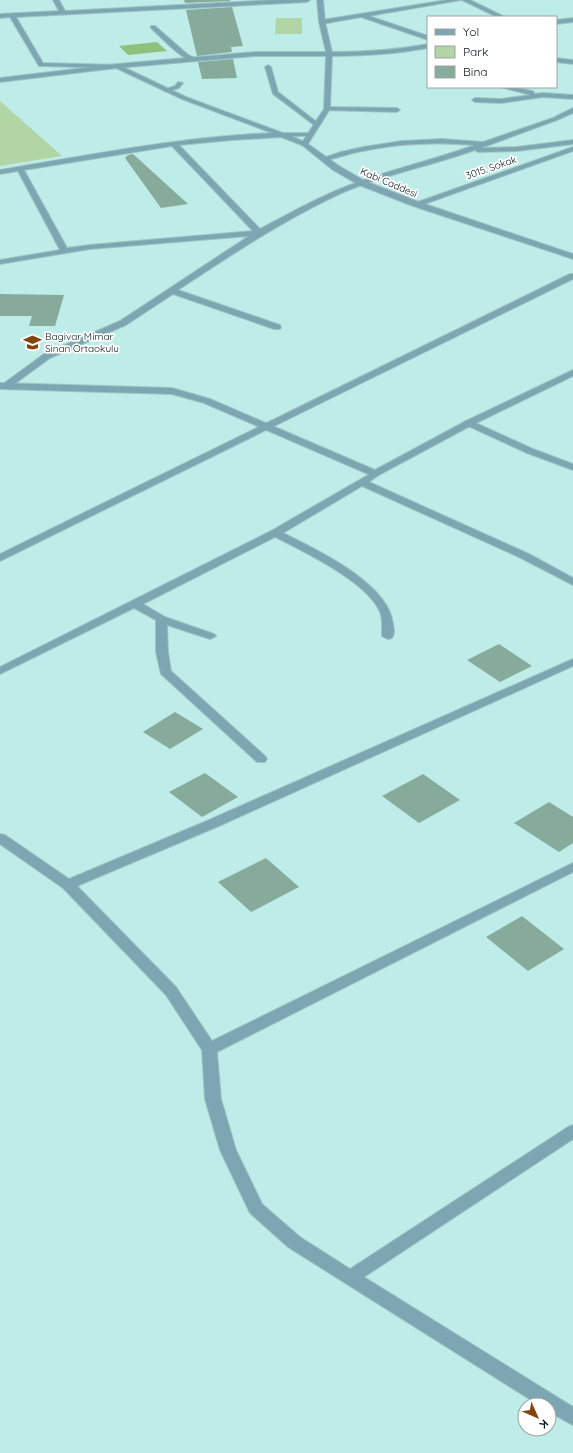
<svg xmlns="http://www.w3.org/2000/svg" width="573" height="1453" viewBox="0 0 573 1453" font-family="Quicksand,sans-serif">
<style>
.green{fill:#b1d5a4}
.forest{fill:#90c07e}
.building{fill:#87ab9a}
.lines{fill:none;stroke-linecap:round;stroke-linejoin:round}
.service-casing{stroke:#9dc6c3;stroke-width:2}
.minor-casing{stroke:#9dc6c3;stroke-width:2}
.tertiary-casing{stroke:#9dc6c3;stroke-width:2}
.service{fill:#7da5b2;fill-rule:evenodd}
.minor{fill:#7da5b2;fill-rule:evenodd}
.tertiary{fill:#7da5b2;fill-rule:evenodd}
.labels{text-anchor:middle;stroke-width:3.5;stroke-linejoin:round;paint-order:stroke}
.far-street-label{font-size:10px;fill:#071818;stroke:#fff}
.far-poi-label{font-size:10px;fill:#071818;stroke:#fff;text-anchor:start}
</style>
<rect width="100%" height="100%" fill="#beece9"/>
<!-- green -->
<g class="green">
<polygon points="276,18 302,18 302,34 275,34"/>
<polygon points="0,101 62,156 0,166"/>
</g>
<!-- forest -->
<polygon class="forest" points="157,42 167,51 128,55 119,46"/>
<!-- building -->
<g class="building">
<polygon points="184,0 230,0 230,1 185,3"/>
<polygon points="232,7 243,46 231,47 232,52 197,56 186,10"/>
<polygon points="233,59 237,78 202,79 198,62"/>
<polygon points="133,154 188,204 161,208 125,158 128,155"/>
<polygon points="0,294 64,295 55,326 29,326 32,316 0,316"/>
<polygon points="499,644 532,666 500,682 467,660"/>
<polygon points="175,712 203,729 170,749 143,732"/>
<polygon points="205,773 238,797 202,817 169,792"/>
<polygon points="423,774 460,800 419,823 382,796"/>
<polygon points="549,802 573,817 573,843 559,852 514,823"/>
<polygon points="266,858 299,887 251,912 218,882"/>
<polygon points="522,916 564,949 528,971 486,937"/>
</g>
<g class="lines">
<defs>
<g id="service">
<path d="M151,26H155L187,54L196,59V61C184,63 160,36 151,28Z"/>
<polygon points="178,82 183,83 179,88 166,92 163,90 175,86"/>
</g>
<g id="minor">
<path d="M53,0H59L65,11L274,0H310L307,2L16,17L43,63L119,65L186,97L283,133H311V135L309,136H292L306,143L307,144L304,146L281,137L232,140L179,145L260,229C292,212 324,194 358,182C397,168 436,159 475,145C437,142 400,143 363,151C350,153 337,158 324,161L320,159L341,152L363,147L402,141L442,139L483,142L553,118L573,108V113L557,120L481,148L517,147L573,140V144L517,151L478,152L475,150C428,167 376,176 331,198C277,224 228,257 178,290L280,325L281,327L280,329H274L173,294L126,325L50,358L9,388H3L1,386L3,384L44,354L120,321L249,236L90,249L0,264V260L60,250L18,171L0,174V170C90,155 180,137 272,133L182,99L116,68L39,66L10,17L0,18V14L59,11ZM172,146L253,231L90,245L67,248L24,170Z"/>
<polygon points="447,0 461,0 369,16 428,36 428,40 361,17 322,24 319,22 322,20"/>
<polygon points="462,0 470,0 505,17 497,17"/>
<polygon points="556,58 573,60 573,64 556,62"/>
<polygon points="268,65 271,67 278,92 318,123 318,125 314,125 273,94 265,67"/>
<polygon points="500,87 512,87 532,91 534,92 534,94 543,93 573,95 573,99 543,97 501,103 475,102 472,100 475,98 501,99 531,95"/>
<polygon points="327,107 397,108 400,110 397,112 325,110 324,109"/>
<polygon points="573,147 573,151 419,206 413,206 412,204"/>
<polygon points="570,274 573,274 573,279 0,561 0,554"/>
<polygon points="469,420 533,449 573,464 573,470 527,453 466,425 464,423 466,421"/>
<path d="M375,471L380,474L369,482L529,554L573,578V585L521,558L362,486L283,533C315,549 389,583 393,624C394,628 395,634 392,638L388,639L382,636C382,628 383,619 380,612C368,582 303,551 275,537L143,604L165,617L214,634L216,636L210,639L167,625L168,652L171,671L265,756L267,759L265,762H257L161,674L156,652V620L134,608L0,674V667L271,531Z"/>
<polygon points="573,659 573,666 219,826 77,886 176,987 212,1041 573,863 573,872 217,1052 221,1099 236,1150 262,1204 300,1237 350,1269 568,1127 573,1125 573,1139 364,1277 573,1407 573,1425 549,1412 549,1405 539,1405 288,1247 250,1213 220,1150 205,1099 202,1050 166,995 63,888 0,844 0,834 5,835 69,879 209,820"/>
</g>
<g id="tertiary">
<path d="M317,0H323L325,22L332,52C364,52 396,50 428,44V48C396,54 364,56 332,56L330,109L308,144L339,166L365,181L419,202L573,254V259L413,206L359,185L333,170L302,145L301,144L324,109L326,56H255L117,68L0,82V78L117,64L255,52H326L319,22Z"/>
<polygon points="573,18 573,22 556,24 556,20"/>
<polygon points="573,370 573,376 472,425 375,477 204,403 172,394 0,389 0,383 172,388 210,399 375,470 466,421"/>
</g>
</defs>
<!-- service casing -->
<use href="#service" class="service-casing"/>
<!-- minor casing -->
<use href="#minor" class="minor-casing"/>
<!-- tertiary casing -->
<use href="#tertiary" class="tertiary-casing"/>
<!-- service -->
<use href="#service" class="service"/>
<!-- minor -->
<use href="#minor" class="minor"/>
<!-- tertiary -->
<use href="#tertiary" class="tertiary"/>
</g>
<!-- icons -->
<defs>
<symbol id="school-bare" viewBox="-9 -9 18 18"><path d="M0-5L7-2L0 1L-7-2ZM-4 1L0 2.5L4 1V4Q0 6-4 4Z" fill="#85460c" stroke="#fff" stroke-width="2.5" paint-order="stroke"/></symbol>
</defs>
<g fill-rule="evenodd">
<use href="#school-bare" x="20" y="330" width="25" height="25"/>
</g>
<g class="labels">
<!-- far-street labels -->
<g class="far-street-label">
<text transform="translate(491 167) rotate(-19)" y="4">3015. Sokak</text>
<text transform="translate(389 182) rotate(23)" y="4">Kabi Caddesi</text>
</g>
<!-- far-poi labels -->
<g class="far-poi-label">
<text x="45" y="340">Bagivar Mimar<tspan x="45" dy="12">Sinan Ortaokulu</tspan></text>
</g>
</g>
<!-- legend -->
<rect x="427" y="16" width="130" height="72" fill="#ffffff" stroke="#9ca3a3"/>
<rect x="435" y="29" width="20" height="6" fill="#7da5b2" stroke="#9ca3a3"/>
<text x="463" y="36" font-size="12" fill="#071818">Yol</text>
<rect x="435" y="46" width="20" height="12" fill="#b1d5a4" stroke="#9ca3a3"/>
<text x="463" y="56" font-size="12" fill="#071818">Park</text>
<rect x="435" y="66" width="20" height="12" fill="#87ab9a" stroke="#9ca3a3"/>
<text x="463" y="76" font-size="12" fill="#071818">Bina</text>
<!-- north arrow -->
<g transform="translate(537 1417) rotate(135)"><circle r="19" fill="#ffffff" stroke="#9ca3a3"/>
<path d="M0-3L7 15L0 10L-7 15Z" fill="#85460c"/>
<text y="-6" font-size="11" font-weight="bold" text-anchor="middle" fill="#071818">K</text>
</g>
</svg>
